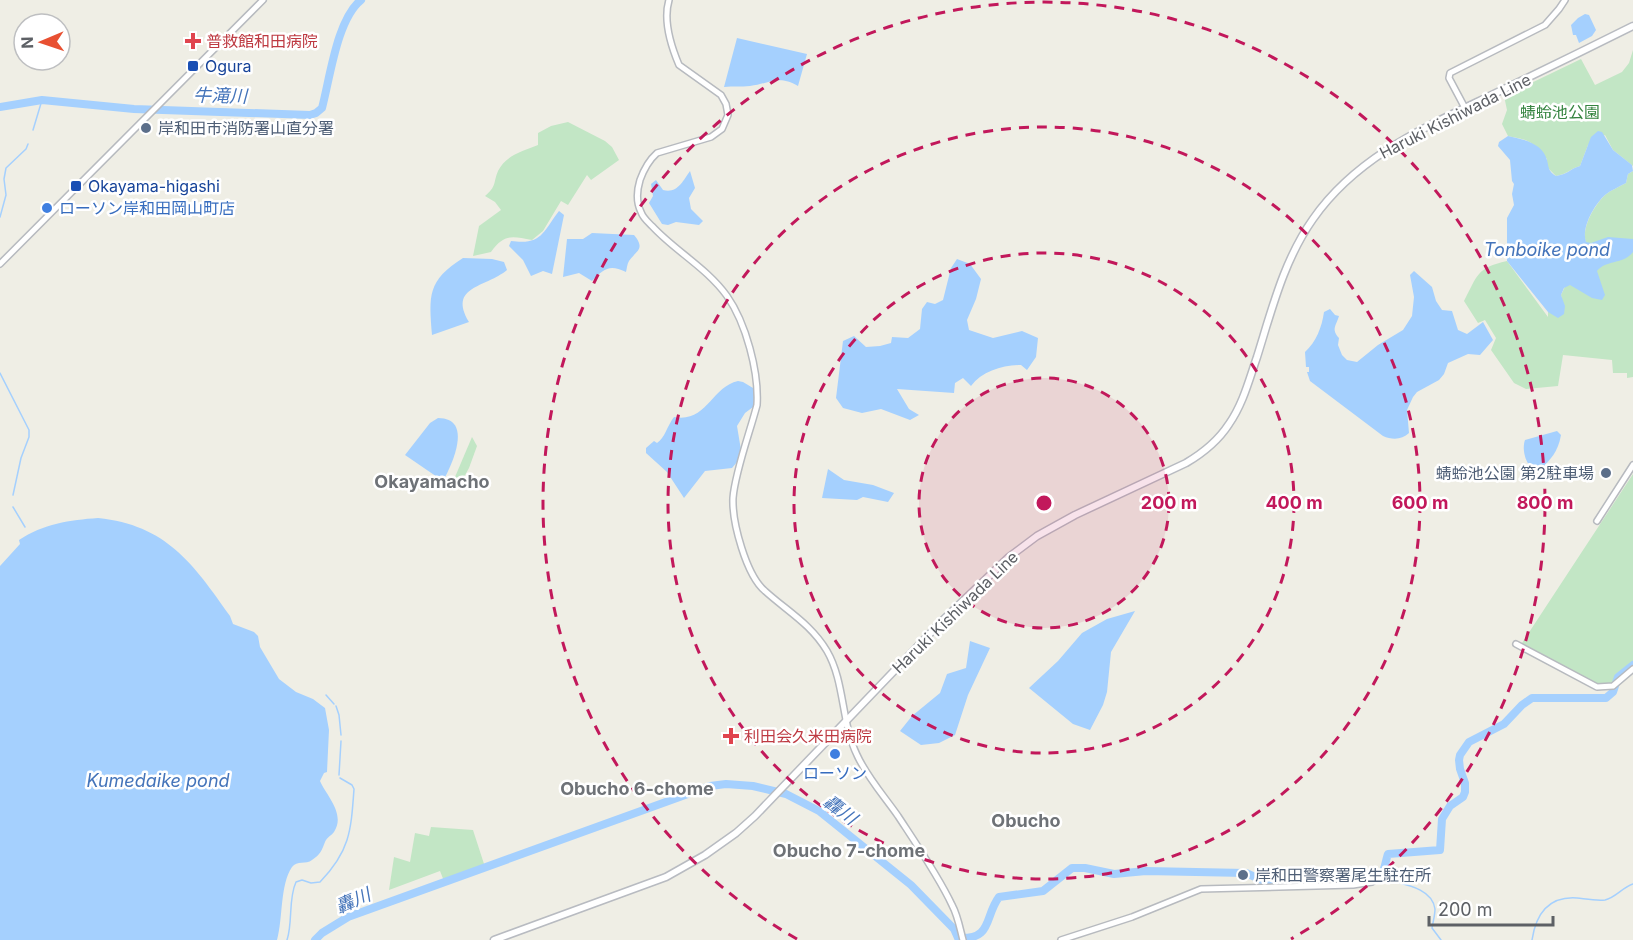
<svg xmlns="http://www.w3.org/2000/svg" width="1633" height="940" viewBox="0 0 1633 940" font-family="Inter,'Noto Sans JP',sans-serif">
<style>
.green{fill:#c2e6c5}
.water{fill:#a5d0fe}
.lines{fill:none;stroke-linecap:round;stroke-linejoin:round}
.stream{stroke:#a5d0fe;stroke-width:1.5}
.river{stroke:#a5d0fe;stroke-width:8}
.tertiary-casing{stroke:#b7babf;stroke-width:8}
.secondary-casing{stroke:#b8bbc1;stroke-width:9}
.tertiary{stroke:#fff;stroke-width:5}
.secondary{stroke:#fff;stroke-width:6}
.ring{fill:none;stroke:#c2185b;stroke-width:3;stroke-dasharray:10 8}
.health-dot{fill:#e0444e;stroke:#fff;stroke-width:2}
.transit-dot{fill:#1a4fb4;stroke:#fff;stroke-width:2}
.service-dot{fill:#5c6f8a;stroke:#fff;stroke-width:2}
.shop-dot{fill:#3f7fe0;stroke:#fff;stroke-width:2}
.labels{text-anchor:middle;stroke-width:5;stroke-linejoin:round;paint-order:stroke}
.health-label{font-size:16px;fill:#be3a42;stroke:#fff;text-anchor:start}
.transit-label{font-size:16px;fill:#164399;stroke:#fff;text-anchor:start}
.park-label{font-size:16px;fill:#358440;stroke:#fff}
.street-label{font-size:16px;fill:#5d6065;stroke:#fff}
.service-label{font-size:16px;fill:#4e5e75;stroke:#fff;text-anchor:start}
.shop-label{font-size:16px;fill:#366cbe;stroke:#fff;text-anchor:start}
.water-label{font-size:18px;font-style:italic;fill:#4474ba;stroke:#fff}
.neighbourhood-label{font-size:18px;font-weight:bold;fill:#6e7277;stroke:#fff}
.centre{fill:#c2185b;stroke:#fff;stroke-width:3}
.ring-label{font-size:18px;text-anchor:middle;font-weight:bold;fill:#c2185b;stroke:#fff;stroke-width:5;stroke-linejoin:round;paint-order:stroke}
</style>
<rect width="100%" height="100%" fill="#efeee5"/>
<!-- green -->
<g class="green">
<path d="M1633,50V166L1613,150L1605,135L1588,145L1580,166C1569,169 1568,174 1556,176L1547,167V159C1530,140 1532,141 1508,136L1502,124L1507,110L1504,96L1581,59L1595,85L1622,72L1629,63Z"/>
<path d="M568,122L605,141L612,147L619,160L591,180L587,175L568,205L561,201L543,231L532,240C511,236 504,234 491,252L473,256L479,226L501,210L495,202L485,196C497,186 493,183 498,171C506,155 523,151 538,145V133L551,126Z"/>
<path d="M1633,171V377L1627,378V373H1613L1612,360L1563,355L1558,386L1526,389L1514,383L1491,350L1496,338L1485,320L1478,323L1464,301C1478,275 1476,268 1507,261L1548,317V312L1562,300L1561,295L1586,243C1581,228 1594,206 1605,195C1611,190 1619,187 1626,183L1628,174Z"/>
<polygon points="472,437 477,446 469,468 459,486 452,484"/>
<polygon points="1633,474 1633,663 1617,676 1614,683 1598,684 1523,646 1522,643"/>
<polygon points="431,827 473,830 485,867 444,881 440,871 389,890 394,857 410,862 415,833 429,836"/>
</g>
<!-- water -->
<g class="water">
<polygon points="1585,14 1589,15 1596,30 1592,36 1579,43 1576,35 1573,35 1571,25 1578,18"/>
<path d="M737,38L807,54L798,86C778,74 769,84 750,86C741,87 733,86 724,87Z"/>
<path d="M1598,131L1602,132L1613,150L1632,165L1633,171L1628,174L1626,183C1619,187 1611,190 1605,195C1594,205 1581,228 1586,242L1591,243L1608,237L1633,239V252C1623,265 1607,259 1597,271L1605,295L1602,300L1592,298L1570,285L1564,288L1561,295L1565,306L1564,314L1558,318L1548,312L1507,261V218L1514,205L1512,194L1514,184L1512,181L1510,160L1498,146L1499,142L1508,136C1522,139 1543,143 1547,160C1549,168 1548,171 1556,176C1569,174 1569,169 1580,166L1591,137Z"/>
<path d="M690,171L695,188L689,198L691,209L703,221L699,225L676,222L668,225L662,224L649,203L653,196L651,184L656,180L663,190C677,194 683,181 690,171Z"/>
<path d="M559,211L564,215L552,274L543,271L531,276L523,260L509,246L511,241C542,245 542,233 559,211Z"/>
<path d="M592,233L634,235C646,249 636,251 629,261C627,264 627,268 626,272C609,264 604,269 592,281L579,273L563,277L567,239H583Z"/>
<path d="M463,258L492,259L504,262L507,270C485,288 448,286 469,322L432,335C429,295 427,281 463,258Z"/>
<path d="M957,259L970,264L981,279L976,299L967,320L969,330L993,338L1022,331L1038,338L1036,357L1027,370L1021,365C1003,365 982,371 971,386L963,378L955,383L954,393L897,389L909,409L919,415L910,420L881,409L862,413L843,408L836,398L843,341L854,336L866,347L880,346L891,343L892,337L908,338L920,329L922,309L927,302L935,304L943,300L951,268Z"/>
<path d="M1414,271L1432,287L1436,301L1442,310L1452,311L1458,330L1467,334L1483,322L1493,340L1480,355L1468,354L1448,363L1444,374L1439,380L1417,392L1413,397L1407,410L1409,433C1402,440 1392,440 1383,436L1310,381L1307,372H1309V367H1306L1305,352C1316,342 1322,327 1324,312L1330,309L1335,315L1339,316C1336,326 1331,329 1339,338L1338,345L1342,355L1347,360L1357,362L1378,345L1403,330L1412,316L1414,297L1410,275Z"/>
<path d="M738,381L743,382L753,388L755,397L753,407L745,413L737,426L741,450L737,462L732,468L705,471L684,498L667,472L646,453V448L654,441L657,443C665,438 667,426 674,417C707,423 711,387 738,381Z"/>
<path d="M438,418C473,418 453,463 443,481L405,455L430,423Z"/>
<path d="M1557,431L1561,435C1558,452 1551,459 1539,471C1527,470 1521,451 1525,440Z"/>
<polygon points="828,469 844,480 873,485 894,493 888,502 863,497 857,500 822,498"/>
<path d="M98,518C166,525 193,563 230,616L233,624L254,632L258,636L260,647L279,679L296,692L313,699L325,708L329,730L327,772L324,773L320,781C326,795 346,814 334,832C332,835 327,837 325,842C322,850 320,855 312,860C306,865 297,860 292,867C280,884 283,919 277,940H0V566L20,544L19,540C43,524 70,520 98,518Z"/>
<polygon points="1135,611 1111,652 1107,692 1103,705 1090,730 1073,724 1029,688 1058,661 1082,633 1107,619"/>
<polygon points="970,641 990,648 968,695 955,735 939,743 921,745 900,731 912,716 940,693 947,674 966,668"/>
</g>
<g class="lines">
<!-- stream -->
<g class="stream">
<polyline points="33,130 42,100"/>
<polyline points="0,217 6,195 4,179 6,168 26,149 28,144"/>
<polyline points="0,373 29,430 29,437 21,458 13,495"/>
<polyline points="13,507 25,527"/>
<polyline points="326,695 334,704"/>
<polyline points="336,706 339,715 341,735"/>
<polyline points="339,775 341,741"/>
<path d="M1381,878C1399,884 1432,886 1435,909C1435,915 1433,922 1432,928L1441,940"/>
<path d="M287,940C293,922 288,899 296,882L302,880L311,883L320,882C350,851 351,831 354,789L352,785L340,778"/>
<path d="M1532,940C1536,914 1548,896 1577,898C1586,899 1596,901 1605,900C1615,898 1623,887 1633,884"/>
</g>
<!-- river -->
<g class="river">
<path d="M0,107L42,100L134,109L310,115L316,113L322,108C330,78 337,19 361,0"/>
<path d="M1337,883C1347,882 1375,882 1382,873C1385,869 1386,859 1388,854L1440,850L1442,819L1450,806L1463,797L1465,792V783L1460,769L1459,760L1460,755L1469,742L1504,724L1522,705L1532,698H1606L1613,692L1618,677L1633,665"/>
<path d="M315,940L322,933L348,917L710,786L726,784L753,786L786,794L819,811L911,885L954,929L958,938C993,940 984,917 999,897L1043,891L1072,868H1085L1114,874L1146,871L1246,873L1264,881L1310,884"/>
</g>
<defs>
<g id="tertiary">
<path d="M669,0C663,20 671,46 679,65L721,95L726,104L728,115L722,129L711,137L657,153C648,161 644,169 640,180C637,190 636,202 641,212C643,218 648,222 652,226C675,251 707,268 727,296C746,323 759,372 757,405C750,432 735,472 733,498C732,522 746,575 765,591C787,611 811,624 827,651C845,682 841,722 857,755C867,777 884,796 898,816C915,842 939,877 952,905C958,916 960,929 963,940"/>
<polyline points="1465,108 1449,78 1450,73 1545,25 1559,9 1565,0"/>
<polyline points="0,264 263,0"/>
<polyline points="1597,521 1633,465"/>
<polyline points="1516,644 1597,687 1613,686 1633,669"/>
<polyline points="1061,940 1132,917 1201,889 1353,885 1372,882 1378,878"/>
</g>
<path id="secondary" d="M494,940L666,877L705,855L736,833L755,816L941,622L1009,557L1037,536L1075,515L1186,463C1203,453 1218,441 1229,424C1243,404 1249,380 1257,357C1272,309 1284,260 1313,219C1359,153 1433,124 1502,90C1546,69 1589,48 1633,26"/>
</defs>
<!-- tertiary casing -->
<use href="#tertiary" class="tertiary-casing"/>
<!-- secondary casing -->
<use href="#secondary" class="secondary-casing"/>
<!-- tertiary -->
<use href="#tertiary" class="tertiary"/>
<!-- secondary -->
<use href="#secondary" class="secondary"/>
</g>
<!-- distance rings -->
<circle cx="1044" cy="503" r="125" fill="#c2185b" fill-opacity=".12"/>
<g class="ring">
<circle cx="1044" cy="503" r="125"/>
<circle cx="1044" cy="503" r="250"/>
<circle cx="1044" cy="503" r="376"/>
<path d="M797 939A501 501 0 1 1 1291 939"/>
</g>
<!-- markers -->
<g class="health-dot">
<path d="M190 32h6v6h6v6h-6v6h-6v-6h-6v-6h6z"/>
<path d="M728 727h6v6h6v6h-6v6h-6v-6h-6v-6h6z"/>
</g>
<g class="transit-dot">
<rect x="187" y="60" width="12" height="12" rx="3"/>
<rect x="70" y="180" width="12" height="12" rx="3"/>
</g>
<g class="service-dot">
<circle cx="146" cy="128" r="6"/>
<circle cx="1606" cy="473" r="6"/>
<circle cx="1243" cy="875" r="6"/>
</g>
<g class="shop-dot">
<circle cx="47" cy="208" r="6"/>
<circle cx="835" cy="754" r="6"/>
</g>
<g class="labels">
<!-- health labels -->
<g class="health-label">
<text x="206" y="47">普救館和田病院</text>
<text x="744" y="742">利田会久米田病院</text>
</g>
<!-- transit labels -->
<g class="transit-label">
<text x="205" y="72">Ogura</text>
<text x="88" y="192">Okayama-higashi</text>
</g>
<!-- park labels -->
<g class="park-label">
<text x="1560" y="118">蜻蛉池公園</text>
</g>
<!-- street labels -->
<g class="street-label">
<text transform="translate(1455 116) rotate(-27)" y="6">Haruki Kishiwada Line</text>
<text transform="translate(955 612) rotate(-44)" y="6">Haruki Kishiwada Line</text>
</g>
<!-- service labels -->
<g class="service-label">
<text x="158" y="134">岸和田市消防署山直分署</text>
<text x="1594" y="479" text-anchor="end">蜻蛉池公園 第2駐車場</text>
<text x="1255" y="881">岸和田警察署尾生駐在所</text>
</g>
<!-- shop labels -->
<g class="shop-label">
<text x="59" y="214">ローソン岸和田岡山町店</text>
<text x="835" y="779" text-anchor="middle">ローソン</text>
</g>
<!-- water labels -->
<g class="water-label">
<text transform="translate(220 96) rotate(1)" y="6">牛滝川</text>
<text x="1547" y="256">Tonboike pond</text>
<text x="158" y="787">Kumedaike pond</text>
<text transform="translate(840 810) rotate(37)" y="6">轟川</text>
<text transform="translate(353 901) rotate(-24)" y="6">轟川</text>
</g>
<!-- neighbourhood labels -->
<g class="neighbourhood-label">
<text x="432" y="488">Okayamacho</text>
<text x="637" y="795">Obucho 6-chome</text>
<text x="1026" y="827">Obucho</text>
<text x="849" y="857">Obucho 7-chome</text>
</g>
</g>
<circle cx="1044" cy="503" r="9" class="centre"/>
<g class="ring-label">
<text x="1169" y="509">200 m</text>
<text x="1294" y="509">400 m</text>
<text x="1420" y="509">600 m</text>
<text x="1545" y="509">800 m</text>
</g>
<!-- north arrow -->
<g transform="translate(42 42) rotate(268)"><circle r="28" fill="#ffffff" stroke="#bebfc1" stroke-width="1.5"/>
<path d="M0-4.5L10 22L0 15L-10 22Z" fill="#e85032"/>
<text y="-9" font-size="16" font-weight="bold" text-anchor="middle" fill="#5d6065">N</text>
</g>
<!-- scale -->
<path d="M1429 916v9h124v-9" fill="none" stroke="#5d6065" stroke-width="3"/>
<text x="1438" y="916" font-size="18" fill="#5d6065" stroke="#ffffff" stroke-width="4.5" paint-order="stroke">200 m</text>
</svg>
